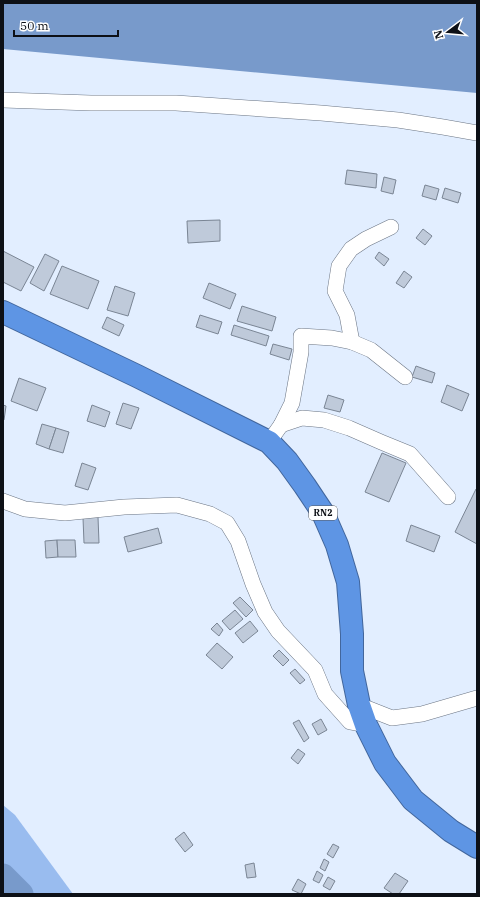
<svg xmlns="http://www.w3.org/2000/svg" width="480" height="897" viewBox="0 0 480 897" font-family="'IBM Plex Serif',serif">
<style>
.forest{fill:#99bcef}
.water{fill:#789acb}
.lines{fill:none;stroke-linecap:round;stroke-linejoin:round}
.river{stroke:#789acb;stroke-width:25}
.building{fill:#bfcada;stroke:#7a8594}
.street-casing{stroke:#6b7584;stroke-width:16}
.highway-casing{stroke:#42669c;stroke-width:24}
.street{stroke:#fff;stroke-width:15}
.highway{stroke:#5e95e4;stroke-width:22}
.labels{text-anchor:middle;stroke-width:3.5;stroke-linejoin:round;paint-order:stroke}
.shield{fill:#fff;stroke:#56585c;stroke-width:1}
.shield-label{font-size:9px;font-weight:bold;fill:#0d1016}
</style>
<rect width="100%" height="100%" fill="#e2eeff"/>
<!-- forest -->
<polygon class="forest" points="3,805 15,815 73,894 3,894"/>
<!-- water -->
<polygon class="water" points="3,3 477,3 477,93 3,49"/>
<g class="lines">
<!-- river -->
<polyline class="river" points="3,876 21,894"/>
</g>
<!-- building -->
<g class="building">
<polygon points="347,170 377,174 376,188 345,184"/>
<polygon points="384,177 396,180 393,194 381,191"/>
<polygon points="425,185 439,189 436,200 422,196"/>
<polygon points="445,188 461,193 458,203 442,198"/>
<polygon points="220,220 220,241 188,243 187,221"/>
<polygon points="423,229 432,236 425,245 416,238"/>
<polygon points="3,251 34,267 21,291 3,282"/>
<polygon points="379,252 389,259 384,266 375,258"/>
<polygon points="45,254 59,261 44,291 30,283"/>
<polygon points="62,266 99,281 88,309 50,294"/>
<polygon points="404,271 412,277 404,288 396,283"/>
<polygon points="209,283 236,294 230,309 203,298"/>
<polygon points="115,286 135,293 128,316 107,310"/>
<polygon points="242,306 276,317 272,331 237,321"/>
<polygon points="200,315 222,322 218,334 196,327"/>
<polygon points="107,317 124,325 119,336 102,328"/>
<polygon points="234,325 269,336 266,346 231,335"/>
<polygon points="273,344 292,349 289,360 270,354"/>
<polygon points="416,366 435,373 432,383 412,377"/>
<polygon points="19,378 46,388 37,411 11,401"/>
<polygon points="447,385 469,394 462,411 441,402"/>
<polygon points="328,395 344,400 340,412 324,408"/>
<polygon points="123,403 139,408 131,429 116,424"/>
<polygon points="3,405 6,406 4,420 3,420"/>
<polygon points="92,405 110,412 105,427 87,421"/>
<polygon points="42,424 56,428 49,449 36,444"/>
<polygon points="56,428 69,432 63,453 49,449"/>
<polygon points="382,453 406,463 389,502 365,492"/>
<polygon points="82,463 96,468 88,490 75,486"/>
<polygon points="476,489 477,490 477,544 455,532"/>
<polygon points="98,517 99,543 84,543 83,518"/>
<polygon points="411,525 440,536 434,552 406,541"/>
<polygon points="158,528 162,543 128,552 124,537"/>
<polygon points="57,540 58,557 46,558 45,541"/>
<polygon points="57,540 75,540 76,557 58,557"/>
<polygon points="240,597 253,610 246,617 233,603"/>
<polygon points="235,610 243,619 230,630 222,621"/>
<polygon points="250,621 258,631 243,643 235,633"/>
<polygon points="217,623 223,630 219,636 211,629"/>
<polygon points="217,643 233,657 222,669 206,655"/>
<polygon points="279,650 289,660 283,666 273,656"/>
<polygon points="295,669 305,680 300,684 290,673"/>
<polygon points="321,719 327,730 318,735 312,724"/>
<polygon points="299,720 309,738 304,742 293,723"/>
<polygon points="298,749 305,754 298,764 291,758"/>
<polygon points="184,832 193,845 185,852 175,839"/>
<polygon points="333,844 339,847 333,858 327,854"/>
<polygon points="324,859 329,862 325,871 320,868"/>
<polygon points="254,863 256,877 247,878 245,865"/>
<polygon points="317,871 323,875 319,883 313,880"/>
<polygon points="395,873 408,881 399,894 393,894 384,888"/>
<polygon points="328,877 335,881 330,890 323,886"/>
<polygon points="298,879 306,884 301,894 292,890"/>
</g>
<g class="lines">
<defs>
<g id="street">
<polyline points="3,100 91,103 176,103 321,113 398,120 443,127 477,133"/>
<polyline points="352,342 347,315 335,291 339,266 351,249 366,239 391,227"/>
<polyline points="281,425 302,418 324,420 349,428 381,442 410,454 448,497"/>
<polyline points="269,442 281,425 292,403 301,352 301,336 332,338 352,342 371,350 405,377"/>
<polyline points="3,501 25,509 65,513 124,507 177,505 210,514 227,523 238,541 253,584 265,612 278,631 315,670 325,694 350,722 366,725"/>
<polyline points="359,705 392,718 422,714 477,698"/>
</g>
<polyline id="highway" points="3,312 137,376 269,442 287,461 305,486 323,513 337,545 348,582 352,634 352,671 359,705 366,725 385,763 413,800 451,831 477,847"/>
</defs>
<!-- street casing -->
<use href="#street" class="street-casing"/>
<!-- highway casing -->
<use href="#highway" class="highway-casing"/>
<!-- street -->
<use href="#street" class="street"/>
<!-- highway -->
<use href="#highway" class="highway"/>
</g>
<g class="labels">
<!-- shield labels -->
<rect class="shield" x="309" y="506" width="28" height="14" rx="3"/>
<g class="shield-label">
<text x="323" y="516">RN2</text>
</g>
</g>
<!-- border -->
<rect width="480" height="897" fill="none" stroke="#0d1016" stroke-width="8"/>
<!-- north arrow -->
<g transform="translate(448 32) rotate(254)" stroke="#ffffff" stroke-width="3" paint-order="stroke">
<path d="M0-3L7 15L0 10L-7 15Z" fill="#0d1016"/>
<text y="-6" font-size="11" font-weight="bold" text-anchor="middle" fill="#0d1016">N</text>
</g>
<!-- scale -->
<path d="M14 30v6h104v-6" fill="none" stroke="#0d1016" stroke-width="2"/>
<text x="20" y="30" font-size="12" fill="#0d1016" stroke="#ffffff" stroke-width="3" paint-order="stroke">50 m</text>
</svg>
